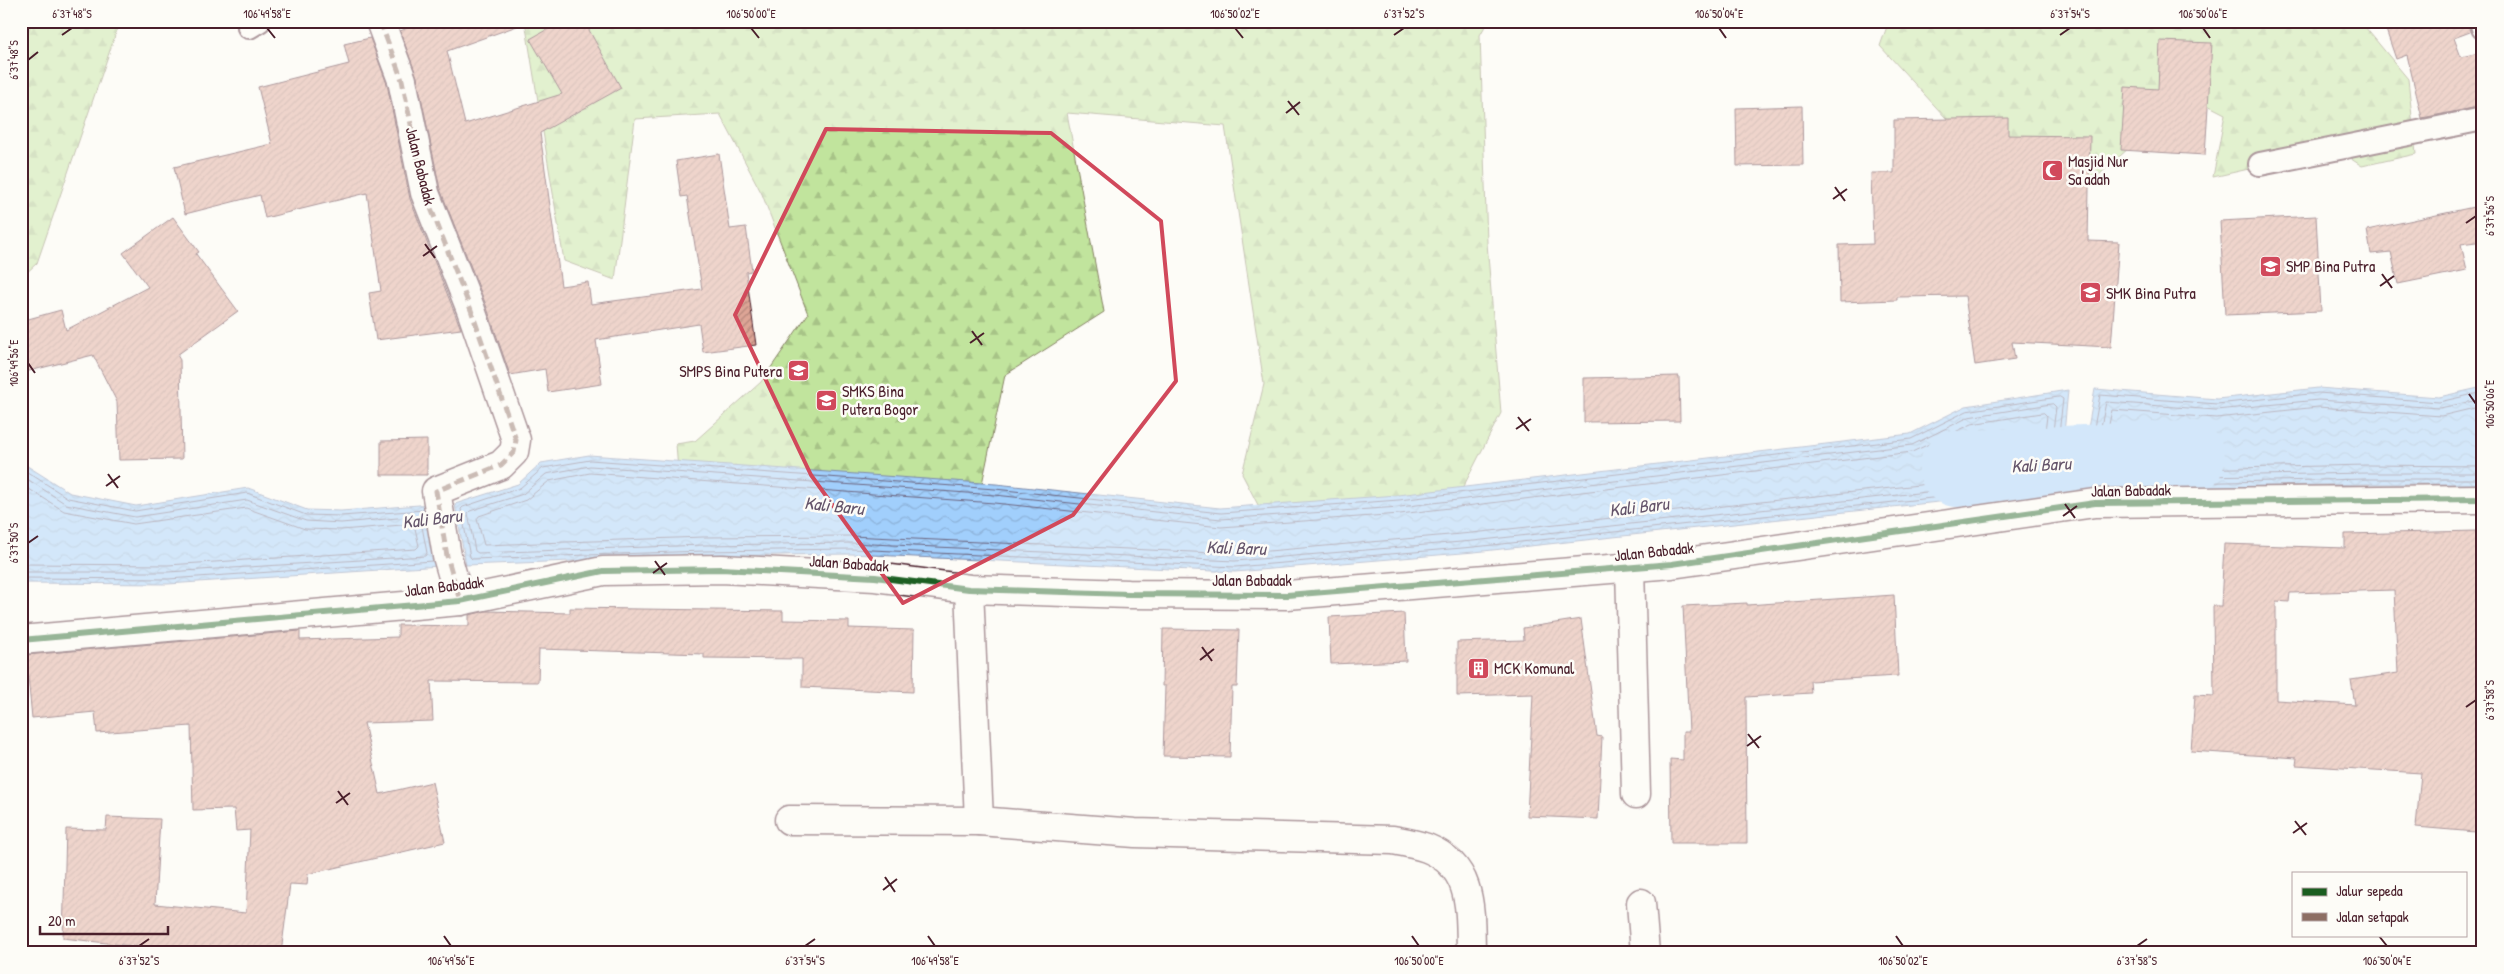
<svg xmlns="http://www.w3.org/2000/svg" width="2504" height="974" viewBox="0 0 2504 974" font-family="'Patrick Hand',sans-serif">
<style>
.forest{fill:url(#forest-firs);stroke:#868264}
.water{fill:url(#water-waves);stroke:#7e89a8}
.lines{fill:none;stroke-linecap:round;stroke-linejoin:round}
.shore{stroke:#6d657f;stroke-width:1}
.river{stroke:#a1cffc;stroke-width:76}
.building{fill:url(#building-hatch);stroke:#4a1f2b;fill-rule:evenodd}
.service-casing{stroke:#4a1f2b;stroke-width:26}
.minor-casing{stroke:#4a1f2b;stroke-width:31}
.service{stroke:#fdfcf7;stroke-width:22}
.minor{stroke:#fdfcf7;stroke-width:28}
.quiet{stroke:#8d6e63;stroke-width:5;stroke-dasharray:10 5;stroke-linecap:butt}
.cycleway-casing{stroke:#fdfcf7;stroke-width:9}
.cycleway{stroke:#1b5e20;stroke-width:6}
.marked{fill:none;stroke:#d1495b;stroke-width:4;stroke-linejoin:round}
.ticks{fill:none;stroke:#4a1f2b;stroke-width:2}
.labels{text-anchor:middle;stroke-width:5;stroke-linejoin:round;paint-order:stroke}
.poi-label{font-size:16px;fill:#4a1f2b;stroke:#fdfcf7;text-anchor:start}
.street-label{font-size:16px;fill:#4a1f2b;stroke:#fdfcf7}
.water-label{font-size:18px;font-style:italic;fill:#64546a;stroke:#fdfcf7}
.neatline{fill:none;stroke:#4a1f2b;stroke-width:2}
.ticks-label{font-size:12px;text-anchor:middle;fill:#4a1f2b}
</style>
<defs>
<pattern id="forest-firs" width="22" height="20" patternUnits="userSpaceOnUse" patternTransform="scale(1.25)"><rect width="22" height="20" fill="#c1e49d"/><path d="M5 1l3.5 6h-7zM16 11l3.5 6h-7z" fill="#a7c387"/></pattern>
<pattern id="water-waves" width="16" height="10" patternUnits="userSpaceOnUse" patternTransform="scale(1.25)"><rect width="16" height="10" fill="#a1cffc"/><path d="M0 5q4-4 8 0t8 0" fill="none" stroke="#8cb1d8"/></pattern>
<pattern id="building-hatch" width="6" height="6" patternUnits="userSpaceOnUse" patternTransform="scale(1.25)"><rect width="6" height="6" fill="#dda596"/><path d="M-1 1l2-2M0 6l6-6M5 7l2-2" fill="none" stroke="#b5867b"/></pattern>
</defs>
<rect width="100%" height="100%" fill="#fdfcf7"/>
<filter id="ink" filterUnits="userSpaceOnUse"><feTurbulence type="fractalNoise" baseFrequency=".02" numOctaves="2"/><feDisplacementMap in="SourceGraphic" scale="10" xChannelSelector="R" yChannelSelector="G"/><feConvolveMatrix kernelMatrix="1 2 1 2 8 2 1 2 1" color-interpolation-filters="sRGB"/></filter>
<g filter="url(#ink)">
<!-- forest -->
<g class="forest">
<polygon points="31,21 120,21 37,263 21,278 21,62"/>
<polygon points="525,21 1488,21 1480,35 1487,243 1501,413 1456,501 1271,530 1242,474 1264,384 1225,126 1067,113 1104,312 1005,375 979,498 678,471 676,444 695,441 761,382 808,314 762,194 720,114 635,119 615,280 564,261"/>
<polygon points="1889,21 2360,21 2408,79 2416,154 2362,166 2323,141 2289,160 2213,177 2225,114 2188,95 2090,183 1968,142 1880,46"/>
</g>
<!-- water -->
<g class="water">
<polygon points="2483,387 2483,484 2367,484 2077,490 2095,389 2217,399 2318,388 2439,397"/>
<polygon points="2068,390 2059,489 1474,552 1235,572 851,554 704,556 466,565 455,504 518,484 541,463 589,455 996,484 1220,508 1398,495 1910,434 1966,406"/>
<polygon points="21,462 70,493 136,506 248,488 307,510 341,511 432,504 440,566 168,584 21,583"/>
</g>
<g class="lines">
<!-- shore -->
<g class="shore">
<polyline points="2483,392 2439,402 2318,393 2217,404 2100,395 2084,482 2086,485 2367,479 2483,479"/>
<polygon points="2060,397 2063,399 2053,485 1474,547 1235,567 851,549 704,551 472,559 470,557 461,509 463,507 520,488 543,468 590,460 995,489 1221,513 1399,500 1911,439 1967,411"/>
<polyline points="2483,399 2440,408 2318,400 2216,410 2106,402 2091,476 2094,478 2367,473 2483,473"/>
<polygon points="2053,404 2056,407 2047,479 1473,541 1235,561 851,543 704,545 478,553 475,551 468,513 470,511 523,494 546,474 590,466 995,495 1221,519 1400,507 1912,445 1969,417"/>
<polyline points="2483,406 2441,416 2318,407 2216,418 2112,410 2100,468 2103,471 2367,465 2483,466"/>
<polygon points="2044,413 2047,416 2040,472 1472,533 1235,554 851,536 703,537 484,545 477,519 479,516 526,500 549,481 590,473 994,503 1221,527 1400,514 1912,452 1972,424"/>
<polyline points="21,468 68,498 135,511 247,493 306,515 341,516 424,510"/>
<polyline points="21,475 66,504 135,517 247,500 306,521 341,523 420,516 427,553 425,556 168,572 21,572"/>
<polyline points="21,484 64,511 134,524 246,508 305,529 341,530 414,524 419,546 416,549 168,565 21,564"/>
<polyline points="21,578 168,579 433,561"/>
</g>
<!-- river -->
<polyline class="river" points="1957,469 2187,458"/>
</g>
<!-- building -->
<g class="building">
<polygon points="402,21 516,21 517,26 447,51 465,124 562,94 530,39 562,21 584,21 621,88 540,133 561,286 588,282 591,304 702,289 687,196 681,197 676,161 719,154 730,229 746,227 752,271 746,272 756,345 703,352 699,324 596,340 602,384 548,392 545,369 510,375 486,305 440,189 417,77 400,31 405,29"/>
<polygon points="2383,21 2468,21 2470,32 2454,38 2461,57 2483,52 2483,106 2422,118 2407,55 2396,59"/>
<polygon points="370,38 387,84 410,199 461,329 376,340 369,293 381,291 367,193 265,218 260,195 185,214 174,167 272,144 258,87 349,64 344,44"/>
<polygon points="2160,41 2212,43 2205,155 2121,150 2125,87 2158,89"/>
<polygon points="1802,106 1803,165 1737,166 1736,108"/>
<polygon points="2008,118 2008,135 2090,136 2088,241 2119,242 2111,347 2012,342 2015,359 1975,365 1965,296 1897,297 1897,300 1840,302 1839,245 1873,244 1871,173 1894,173 1894,120"/>
<polygon points="2483,205 2483,241 2461,244 2467,270 2398,284 2391,252 2371,254 2367,230"/>
<polygon points="2316,216 2321,311 2225,315 2220,221"/>
<polygon points="173,217 199,252 196,254 238,311 177,355 180,360 182,459 119,460 117,402 93,355 21,373 21,353 24,352 21,321 61,310 66,330 148,287 123,253"/>
<polygon points="1679,376 1680,421 1584,422 1584,378"/>
<polygon points="427,440 427,475 381,475 381,441"/>
<path d="M2477,531L2478,535L2483,534V781H2480L2475,832L2416,827L2421,773L2296,765L2297,758L2191,751L2195,695L2214,696L2213,606H2221L2224,544L2345,548V534ZM2394,590L2398,673L2351,680L2355,705L2276,700V601L2289,602L2290,593Z"/>
<polygon points="1894,595 1898,676 1810,681 1811,693 1746,697 1747,843 1671,843 1670,759 1683,760 1683,732 1689,732 1683,606 1747,603 1747,605"/>
<polygon points="570,608 783,611 783,620 849,621 849,628 914,630 913,692 802,687 802,659 704,658 704,654 539,649 538,682 431,681 433,721 364,723 380,794 432,782 445,842 308,874 307,885 290,884 281,953 193,953 63,938 66,829 106,830 107,817 160,819 155,904 246,913 250,830 236,831 234,809 193,810 191,726 97,733 95,712 32,718 26,655 300,631 300,640 398,637 398,625 469,626 469,615 486,611 570,613"/>
<polygon points="1404,613 1406,661 1331,664 1329,617"/>
<polygon points="1581,619 1597,736 1602,737 1598,819 1527,816 1533,694 1457,696 1457,642 1524,640 1523,628"/>
<polygon points="1163,629 1239,630 1237,687 1232,687 1230,757 1163,756 1165,686 1162,686"/>
</g>
<g class="lines">
<defs>
<g id="service">
<polyline points="2481,21 2483,28"/>
<polyline points="249,27 259,21"/>
<polyline points="2260,164 2483,119"/>
</g>
<g id="minor">
<polyline points="380,21 402,80 425,193 471,310 516,440 514,452 501,465 436,491 447,556 460,601"/>
<polyline points="1630,567 1636,794"/>
<path d="M969,589L979,821L1135,833L1393,840C1404,842 1416,844 1427,848C1474,867 1470,910 1471,953"/>
<polyline points="21,640 460,601 603,571 721,569 875,577 969,589 1129,594 1287,595 1672,564 2095,503 2483,499"/>
<polyline points="789,820 979,821"/>
<polyline points="1641,903 1645,953"/>
</g>
</defs>
<!-- service casing -->
<use href="#service" class="service-casing"/>
<!-- minor casing -->
<use href="#minor" class="minor-casing"/>
<!-- service -->
<use href="#service" class="service"/>
<!-- minor -->
<use href="#minor" class="minor"/>
<!-- quiet -->
<polyline class="quiet" points="380,21 402,80 425,193 471,310 516,440 514,452 501,465 436,491 447,556 460,601"/>
<defs>
<polyline id="cycleway" points="21,640 460,601 603,571 721,569 875,577 969,589 1129,594 1287,595 1672,564 2095,503 2483,499"/>
</defs>
<!-- cycleway casing -->
<use href="#cycleway" class="cycleway-casing"/>
<!-- cycleway -->
<use href="#cycleway" class="cycleway"/>
</g>
</g>
<!-- marked area -->
<path d="M0 0H2504V974H0ZM826,129L1051,133L1161,221L1176,381L1073,515L903,603L811,475L735,315Z" fill="#fdfcf7" fill-opacity=".55" fill-rule="evenodd"/>
<path class="marked" d="M826,129L1051,133L1161,221L1176,381L1073,515L903,603L811,475L735,315Z"/>
<!-- ticks -->
<path class="ticks" d="M267,28L275,38M751,28L759,38M1235,28L1243,38M1719,28L1726,38M2203,28L2210,38M62,35L72,28M1394,35L1404,28M2060,35L2070,28M28,60L38,52M1288,101L1299,115M1286,113L1300,102M1835,187L1845,201M1833,199L1847,189M2466,223L2476,216M425,244L435,258M423,256L437,246M2382,274L2392,288M2380,286L2394,276M972,331L982,345M970,343L984,333M28,363L35,373M2469,394L2476,404M1518,417L1529,431M1516,429L1531,419M108,474L118,488M106,486L120,476M2065,504L2075,518M2063,516L2077,506M28,543L38,536M655,561L665,575M653,573L667,563M1202,647L1212,661M1200,660L1214,649M2466,707L2476,700M1748,734L1759,748M1747,746L1761,736M338,791L348,805M336,803L350,793M2295,821L2306,835M2293,833L2307,823M885,877L895,892M883,890L897,879M444,936L451,946M928,936L935,946M1412,936L1419,946M1896,936L1903,946M2379,936L2387,946M139,946L149,939M805,946L815,939M2137,946L2147,939"/>
<!-- icons -->
<defs>
<symbol id="mosque-square" viewBox="-11 -11 22 22"><rect x="-9" y="-9" width="18" height="18" rx="4" fill="#d1495b" stroke="#fdfcf7"/><path d="M3.5-4.9A6 6 0 1 0 3.5 4.9A5 5 0 1 1 3.5-4.9Z" fill="#fff"/></symbol>
<symbol id="school-square" viewBox="-11 -11 22 22"><rect x="-9" y="-9" width="18" height="18" rx="4" fill="#d1495b" stroke="#fdfcf7"/><path d="M0-5L7-2L0 1L-7-2ZM-4 1L0 2.5L4 1V4Q0 6-4 4Z" fill="#fff"/></symbol>
<symbol id="building-square" viewBox="-11 -11 22 22"><rect x="-9" y="-9" width="18" height="18" rx="4" fill="#d1495b" stroke="#fdfcf7"/><path d="M-4-6H4V6H1V3H-1V6H-4ZM-2.5-4.3h1.7v1.8h-1.7ZM.8-4.3h1.7v1.8H.8ZM-2.5-1h1.7V.8h-1.7ZM.8-1h1.7V.8H.8Z" fill="#fff"/></symbol>
</defs>
<g fill-rule="evenodd">
<use href="#mosque-square" x="2040" y="158" width="25" height="25"/>
<use href="#school-square" x="2258" y="254" width="25" height="25"/>
<use href="#school-square" x="2078" y="280" width="25" height="25"/>
<use href="#school-square" x="786" y="358" width="25" height="25"/>
<use href="#school-square" x="814" y="388" width="25" height="25"/>
<use href="#building-square" x="1466" y="656" width="25" height="25"/>
</g>
<g class="labels">
<!-- poi labels -->
<g class="poi-label">
<text x="2068" y="167">Masjid Nur<tspan x="2068" dy="18">Sa'adah</tspan></text>
<text x="2286" y="272">SMP Bina Putra</text>
<text x="2106" y="299">SMK Bina Putra</text>
<text x="782" y="377" text-anchor="end">SMPS Bina Putera</text>
<text x="842" y="397">SMKS Bina<tspan x="842" dy="18">Putera Bogor</tspan></text>
<text x="1494" y="674">MCK Komunal</text>
</g>
<!-- street labels -->
<g class="street-label">
<text transform="translate(421 166) rotate(76)" y="6">Jalan Babadak</text>
<text transform="translate(2131 490) rotate(-1)" y="6">Jalan Babadak</text>
<text transform="translate(1654 551) rotate(-6)" y="6">Jalan Babadak</text>
<text transform="translate(849 563) rotate(4)" y="6">Jalan Babadak</text>
<text x="1252" y="586">Jalan Babadak</text>
<text transform="translate(444 586) rotate(-7)" y="6">Jalan Babadak</text>
</g>
<!-- water labels -->
<g class="water-label">
<text transform="translate(2041 465) rotate(-3)" y="6">Kali Baru</text>
<text transform="translate(834 506) rotate(6)" y="6">Kali Baru</text>
<text transform="translate(1639 507) rotate(-7)" y="6">Kali Baru</text>
<text transform="translate(432 519) rotate(-7)" y="6">Kali Baru</text>
<text transform="translate(1236 548) rotate(2)" y="6">Kali Baru</text>
</g>
</g>
<!-- margin -->
<rect width="2504" height="974" fill="none" stroke="#fdfcf7" stroke-width="55"/>
<!-- legend -->
<rect x="2292" y="872" width="175" height="65" fill="#fdfcf7" stroke="#b5a4a5"/>
<rect x="2302" y="888" width="25" height="8" fill="#1b5e20" stroke="#b5a4a5"/>
<text x="2336" y="896" font-size="15" fill="#4a1f2b">Jalur sepeda</text>
<rect x="2302" y="913" width="25" height="8" fill="#8d6e63" stroke="#b5a4a5"/>
<text x="2336" y="922" font-size="15" fill="#4a1f2b">Jalan setapak</text>
<!-- scale -->
<path d="M40 926v8h128v-8" fill="none" stroke="#4a1f2b" stroke-width="2.5"/>
<text x="48" y="926" font-size="15" fill="#4a1f2b" stroke="#fdfcf7" stroke-width="4" paint-order="stroke">20 m</text>
<rect x="28" y="28" width="2448" height="918" class="neatline"/>
<g class="ticks-label">
<text x="72" y="18">6°37'48"S</text>
<text x="267" y="18">106°49'58"E</text>
<text x="751" y="18">106°50'00"E</text>
<text x="1235" y="18">106°50'02"E</text>
<text x="1404" y="18">6°37'52"S</text>
<text x="1719" y="18">106°50'04"E</text>
<text x="2070" y="18">6°37'54"S</text>
<text x="2203" y="18">106°50'06"E</text>
<text transform="translate(14 60) rotate(-90)" y="4">6°37'48"S</text>
<text transform="translate(2490 216) rotate(-90)" y="4">6°37'56"S</text>
<text transform="translate(14 363) rotate(-90)" y="4">106°49'56"E</text>
<text transform="translate(2490 404) rotate(-90)" y="4">106°50'06"E</text>
<text transform="translate(14 543) rotate(-90)" y="4">6°37'50"S</text>
<text transform="translate(2490 700) rotate(-90)" y="4">6°37'58"S</text>
<text x="139" y="965">6°37'52"S</text>
<text x="451" y="965">106°49'56"E</text>
<text x="805" y="965">6°37'54"S</text>
<text x="935" y="965">106°49'58"E</text>
<text x="1419" y="965">106°50'00"E</text>
<text x="1903" y="965">106°50'02"E</text>
<text x="2137" y="965">6°37'58"S</text>
<text x="2387" y="965">106°50'04"E</text>
</g>
</svg>
